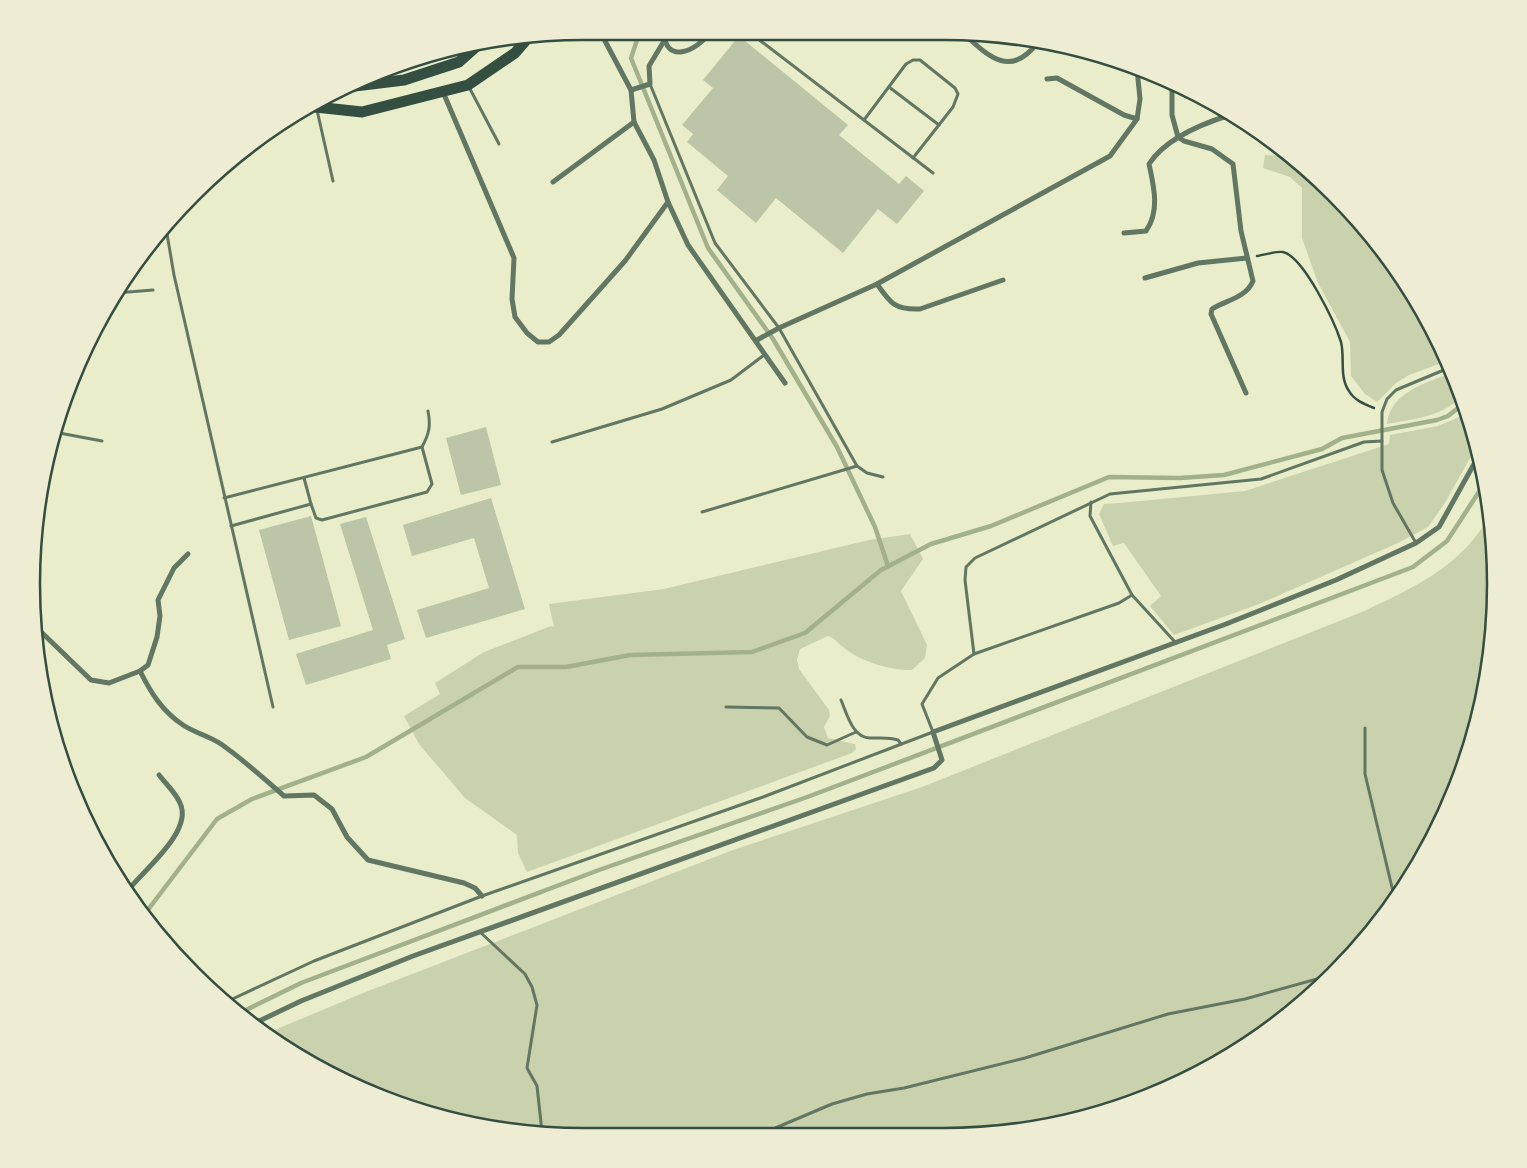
<svg xmlns="http://www.w3.org/2000/svg" width="1527" height="1168" viewBox="0 0 1527 1168" font-family="Montserrat,sans-serif">
<style>
.green{fill:#cad2ad}
.lines{fill:none;stroke-linecap:round;stroke-linejoin:round}
.stream{stroke:#a3b18a;stroke-width:4.5}
.building{fill:#bcc5a7}
.path{stroke:#344e41;stroke-width:2.5}
.service{stroke:#617663;stroke-width:3}
.minor{stroke:#617663;stroke-width:5}
.trunk{stroke:#344e41;stroke-width:11}
.rim{fill:none;stroke:#344e41;stroke-width:2.5}
</style>
<rect width="100%" height="100%" fill="#e9edc9"/>
<!-- green -->
<g class="green">
<polygon points="1265,155 1292,157 1334,193 1403,277 1447,361 1409,375 1396,383 1377,402 1365,394 1351,376 1350,342 1318,283 1302,238 1302,188 1290,177 1263,168"/>
<path d="M1453,372L1461,398C1439,417 1415,419 1387,424C1390,391 1428,383 1453,372Z"/>
<polygon points="1466,414 1476,447 1445,503 1428,527 1400,542 1259,604 1174,635 1150,606 1161,596 1124,543 1113,546 1099,514 1104,504 1119,503 1245,491 1389,444 1390,435 1438,426"/>
<path d="M1489,517L1496,584L1485,692L1454,796L1402,891L1334,975L1250,1044L1121,1107L1015,1132H512L373,1095L277,1044L265,1034L363,993L733,850L922,787L1362,612C1413,588 1459,568 1489,517Z"/>
<path d="M910,534L923,559L901,591L927,645L925,658L912,670C889,670 861,662 843,647C837,643 835,638 828,636L800,649L797,660L799,669L829,710L830,716L824,727L828,738L855,744L856,749L852,753L527,872L518,853L517,835L465,798L419,744L404,716L440,694L435,683L484,652L551,626L554,627L549,604L664,589L869,540Z"/>
</g>
<g class="lines">
<!-- stream -->
<g class="stream">
<polyline points="640,31 631,58 708,248 773,339 837,447 875,527 888,566"/>
<polyline points="144,915 217,819 252,799 366,757 518,667 566,667 630,655 752,652 805,633 881,570 931,544 991,526 1109,477 1180,478 1224,475 1322,449 1342,438 1437,420 1448,416 1463,404"/>
<polyline points="240,1013 301,983 599,870 810,796 1413,567 1447,541 1486,481"/>
</g>
</g>
<!-- building -->
<g class="building">
<polygon points="739,36 848,125 839,135 899,184 906,176 924,191 897,224 878,209 843,253 776,198 756,223 717,190 728,176 687,142 693,134 682,125 713,88 703,80"/>
<polygon points="486,427 501,485 461,495 446,438"/>
<polygon points="491,498 525,609 426,638 417,610 489,588 474,538 412,556 403,525"/>
<polygon points="311,516 341,626 289,640 259,530"/>
<polygon points="366,517 405,639 387,645 391,659 306,685 296,654 373,630 340,524"/>
</g>
<g class="lines">
<!-- path -->
<path class="path" d="M1257,256C1264,255 1276,251 1283,252C1304,257 1335,323 1341,342C1345,357 1339,377 1349,391C1354,400 1364,404 1374,408"/>
<!-- service -->
<g class="service">
<polyline points="749,32 933,173"/>
<polyline points="650,84 715,243 779,328 857,466 867,473 883,477"/>
<polyline points="469,87 499,144"/>
<polyline points="889,87 939,125"/>
<polyline points="317,110 333,181"/>
<polyline points="864,120 906,64 913,60 920,60 955,88 958,94 953,107 913,158"/>
<polyline points="166,228 174,275 273,707"/>
<polyline points="116,293 153,290"/>
<polyline points="54,432 102,441"/>
<polyline points="552,442 662,409 731,380 764,355"/>
<polyline points="304,478 311,504"/>
<path d="M224,498L422,447C429,434 431,426 428,411"/>
<polyline points="1091,502 1090,516 1132,595 1176,643"/>
<polyline points="702,512 857,466"/>
<polyline points="231,526 311,504 316,518 322,520 427,492 432,484 422,447"/>
<polyline points="1416,543 1393,503 1382,470 1382,412 1387,399 1396,390 1451,367"/>
<polyline points="974,654 965,580 966,567 975,558 1110,494 1261,479 1364,442 1382,441"/>
<path d="M841,700C847,714 853,739 871,738C880,738 890,737 898,740L901,744"/>
<polyline points="726,707 779,708 807,737 827,745 856,732"/>
<polyline points="1365,728 1365,774 1395,900"/>
<polyline points="480,932 525,974 532,987 537,1005 527,1068 537,1086 542,1132"/>
<polyline points="226,1002 314,961 482,896 763,797 933,732 922,704 938,678 974,654 1119,603 1132,595"/>
<polyline points="766,1132 832,1104 867,1094 904,1088 1025,1058 1168,1014 1245,999 1335,974"/>
</g>
<!-- minor -->
<g class="minor">
<polyline points="603,31 605,41 631,90 634,122 654,160 668,202 688,245 785,383"/>
<path d="M664,31C664,65 697,52 710,32"/>
<path d="M962,32C987,55 1010,80 1038,42"/>
<polyline points="1085,50 1098,57 1108,58"/>
<polyline points="1047,79 1057,78 1124,115 1137,119"/>
<path d="M1172,83V115L1178,137L1184,141L1212,149L1233,164L1241,231L1253,281C1246,298 1226,300 1212,309L1211,314L1246,393"/>
<polyline points="631,90 650,84 649,66 664,41"/>
<polyline points="443,92 514,258 512,299 515,317 527,333 538,342 549,342 559,335 625,261 668,202"/>
<polyline points="553,182 634,122"/>
<path d="M1124,233L1146,231C1160,211 1154,187 1149,164C1166,138 1201,124 1230,115"/>
<polyline points="1145,278 1198,263 1247,258"/>
<path d="M877,284C891,304 895,310 920,309L1003,280"/>
<polyline points="757,340 779,328 877,284 1110,156 1137,119 1140,99 1137,69"/>
<polyline points="37,628 91,680 109,683 140,671 148,665 157,637 160,616 158,600 174,568 188,554"/>
<path d="M140,671C151,693 162,711 183,725C195,733 209,736 221,744C244,760 263,778 284,796L314,795L332,809L347,837L368,860L464,883L475,888L482,896"/>
<path d="M126,893C141,872 194,832 180,803C176,793 166,784 159,775"/>
<polyline points="253,1024 301,1001 413,956 934,768 942,760 933,732 1226,624 1336,580 1416,543 1439,527 1479,455"/>
</g>
<!-- trunk -->
<g class="trunk">
<polyline points="355,86 404,80 459,62 478,45"/>
<polyline points="306,106 362,112 468,85 515,53 527,39"/>
</g>
</g>
<!-- crop -->
<path d="M0 0H1527V1168H0ZM584 40H943A544 544 0 0 1 1487 584V584A544 544 0 0 1 943 1128H584A544 544 0 0 1 40 584V584A544 544 0 0 1 584 40Z" fill="#eeecd3" fill-rule="evenodd"/>
<path class="rim" d="M584 40H943A544 544 0 0 1 1487 584V584A544 544 0 0 1 943 1128H584A544 544 0 0 1 40 584V584A544 544 0 0 1 584 40Z"/>
</svg>
